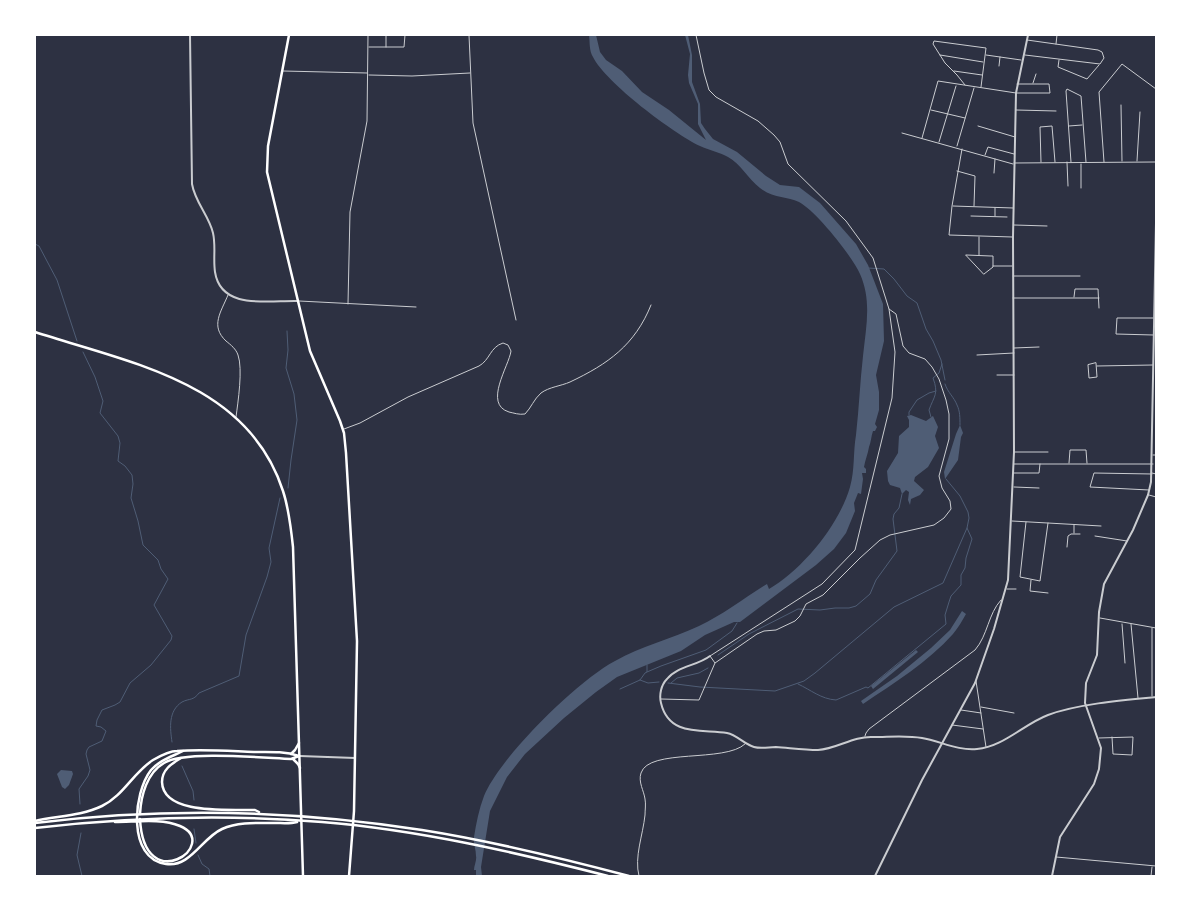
<svg xmlns="http://www.w3.org/2000/svg" width="1191" height="911" viewBox="0 0 1191 911" font-family="'Noto Sans',sans-serif">
<style>
.water{fill:#4f5d75}
.lines{fill:none;stroke-linecap:round;stroke-linejoin:round}
.stream{stroke:#4f5d75;stroke-width:1}
.minor{stroke:#caccd0;stroke-width:1}
.tertiary{stroke:#caccd0;stroke-width:2}
.primary{stroke:#fff;stroke-width:2.5}
.motorway{stroke:#fff;stroke-width:2.5}
</style>
<rect width="100%" height="100%" fill="#2d3142"/>
<!-- water -->
<g class="water">
<path d="M589,35H596L600,52L606,60L622,71L642,92L669,110L706,140L698,124V104L689,83L688,75L690,54L685,35H688L692,55V82L700,104L701,123L705,129L713,139L737,152L766,176L780,185L799,187L820,203L856,244L868,265L883,304L884,341L876,375L879,392V410L875,424L877,427L875,431H873C871,437 871,442 869,447C868,454 865,460 864,467L866,469V473H862L863,479L861,494L858,493L854,503L855,511L846,533L834,549L816,565L740,622H734L705,635L681,651L617,677L596,692L564,718L525,754L507,777L490,811L481,867L482,876H476V870H474C474,866 477,860 476,856C476,849 473,843 474,837C476,824 479,809 484,796C500,757 577,681 615,661C641,646 672,639 699,626C723,615 744,598 767,584L769,589C803,569 839,525 850,487C855,470 853,452 856,435C859,408 860,382 863,356C866,327 872,301 860,274C852,256 816,211 799,202C787,196 774,199 760,188C748,179 741,164 728,157C719,152 709,150 700,146C673,133 606,83 593,57C589,51 590,42 589,35Z"/>
<polygon points="911,415 926,421 933,416 938,427 935,436 939,448 928,467 915,477 914,481 924,490 920,495 911,499 910,505 908,500 909,492 906,490 902,494 900,488 890,485 888,481 887,471 898,453 899,436 909,427 909,420 907,416"/>
<polygon points="960,425 963,433 961,437 958,460 945,479 944,472 956,434"/>
<path d="M962,611L966,614C962,621 958,628 953,634C928,662 894,683 863,704L861,701L897,676L931,648L950,630Z"/>
<polygon points="916,650 918,652 873,689 871,686"/>
<polygon points="61,770 72,771 73,774 69,785 65,789 62,787 57,774"/>
</g>
<g class="lines">
<!-- stream -->
<g class="stream">
<polyline points="35,244 39,246 57,280 77,341"/>
<polyline points="868,268 884,269 894,279 907,296 917,303 926,329 933,341 941,360 945,380"/>
<polyline points="287,331 288,350 286,368 294,394 297,420 291,460 288,488"/>
<path d="M945,384C948,393 954,397 957,405C960,411 960,418 960,425"/>
<polyline points="909,415 909,412 917,400 929,393 936,391"/>
<path d="M931,417L929,410C934,396 939,394 933,378L939,373L942,364"/>
<polyline points="718,655 749,634 798,609 820,610 835,608 849,608 856,606 870,594 876,580 897,551 893,519 894,514 899,508 902,494"/>
<polyline points="647,672 661,666 706,650 732,631 737,623"/>
<polyline points="640,680 648,683 659,682"/>
<polyline points="668,683 700,687 775,691 804,681 815,673 894,607 943,583 967,528"/>
<polyline points="671,683 677,678 699,673 708,668"/>
<path d="M798,684C811,690 821,699 836,700L866,687L868,688L946,624L945,615L949,602L951,596L961,585V575L965,568L966,558L972,539L967,528L969,518L968,512L960,496L946,479"/>
<polyline points="620,689 640,680 645,673 647,672 647,665"/>
<path d="M172,742C170,728 168,711 182,702C190,698 193,701 199,693L239,676L246,635L267,577L271,562L269,548L280,498"/>
<polyline points="182,766 193,791 194,800"/>
<polyline points="80,804 79,789 88,776 90,770 86,754 87,750 89,747 102,741 106,731 101,727 96,726 97,720 102,710 115,705 120,702 130,683 151,665 171,640 172,636 154,605 168,579 161,569 158,560 143,545 138,521 131,498 133,484 132,475 125,466 118,461 120,443 118,436 100,413 103,401 95,377 83,352"/>
<polyline points="194,829 196,843"/>
<polyline points="81,833 77,855 82,876"/>
<polyline points="198,855 202,864 209,869 210,876"/>
</g>
<!-- minor -->
<g class="minor">
<polyline points="386,35 386,47"/>
<polyline points="469,35 473,123 516,320"/>
<polyline points="696,35 704,73 709,90 716,97 758,121 774,135 780,142 788,164 846,221 873,258 889,309 895,352 892,398 855,550 822,584 710,656 715,663 757,634 764,631 776,630 795,621 800,616 806,604 823,595 860,558 880,540 890,535 934,525 944,518 951,509 950,501 942,488 939,476 949,439 949,414 946,400 939,379 932,367 925,359 909,353 903,346 896,314 889,309"/>
<polyline points="1056,44 1057,35"/>
<polyline points="369,47 404,47 405,35"/>
<polyline points="940,55 983,62"/>
<polyline points="986,55 1021,60"/>
<polyline points="1025,55 1100,64 1104,58 1102,52 1098,50 1027,40"/>
<polyline points="1059,60 1058,67 1087,79 1099,65"/>
<polyline points="999,66 1000,57"/>
<polyline points="283,71 367,73"/>
<polyline points="954,71 982,75"/>
<polyline points="369,75 412,76 470,73"/>
<polyline points="1033,83 1036,74"/>
<polyline points="965,85 957,75 945,63 933,44 934,41 986,48 981,87"/>
<polyline points="1121,105 1122,161"/>
<polyline points="931,110 965,118"/>
<polyline points="1016,110 1056,111"/>
<polyline points="978,126 1015,137"/>
<polyline points="1069,126 1082,125"/>
<polyline points="902,133 1013,164"/>
<polyline points="922,138 938,81 1016,93 1050,93 1049,84 1017,84"/>
<polyline points="939,142 956,86"/>
<polyline points="957,146 974,88"/>
<polyline points="962,149 952,206 949,235 1012,237"/>
<polyline points="985,155 988,147 1014,154"/>
<polyline points="1137,161 1140,112"/>
<polyline points="1041,162 1040,127 1052,126 1055,162"/>
<polyline points="1067,162 1068,186"/>
<polyline points="1071,162 1066,91 1067,89 1081,96 1086,162"/>
<polyline points="1104,162 1099,92 1122,64 1156,89"/>
<polyline points="1014,163 1156,162"/>
<polyline points="1081,164 1081,188"/>
<polyline points="957,171 975,176 974,206"/>
<polyline points="994,173 995,159"/>
<polyline points="953,206 1013,208"/>
<polyline points="971,216 1007,217"/>
<polyline points="995,216 995,208"/>
<polyline points="1014,225 1047,226"/>
<polygon points="966,255 991,256 993,256 993,267 984,274"/>
<polyline points="979,255 979,237"/>
<polyline points="993,266 1012,266"/>
<polyline points="1013,276 1080,276"/>
<path d="M228,295C221,312 210,326 226,341C231,345 236,349 238,355C243,369 238,402 236,417"/>
<polyline points="1074,297 1075,289 1098,289 1099,308"/>
<polyline points="1013,298 1099,298"/>
<polyline points="299,301 416,307"/>
<polyline points="348,304 350,212 367,121 368,35"/>
<polyline points="1153,318 1117,318 1116,334 1153,335"/>
<polyline points="1014,348 1039,347"/>
<polyline points="977,355 1014,353"/>
<polygon points="1096,363 1097,377 1089,378 1088,365"/>
<polyline points="1097,366 1153,365"/>
<polyline points="997,375 1014,375"/>
<path d="M344,429L360,423L408,397L479,366C490,360 490,347 503,343L508,345L511,351C509,366 483,404 509,412C514,413 519,415 525,414C531,408 534,399 541,393C549,387 561,386 570,382C608,364 635,345 651,305"/>
<polyline points="1014,452 1048,452"/>
<polyline points="1153,455 1156,455"/>
<polyline points="1069,463 1070,450 1086,450 1087,463"/>
<polyline points="1014,464 1153,464"/>
<polyline points="1014,473 1039,473 1040,464"/>
<polyline points="1152,473 1156,474"/>
<polyline points="1014,487 1039,488"/>
<polyline points="1149,490 1090,487 1094,473 1152,474"/>
<polyline points="1149,495 1156,497"/>
<polyline points="1012,521 1101,526"/>
<polyline points="1026,522 1020,577 1040,581 1048,523"/>
<polyline points="1074,533 1074,525"/>
<polyline points="1095,536 1127,541"/>
<polyline points="1067,547 1068,536 1071,534 1080,534"/>
<polyline points="1031,580 1030,591 1048,593"/>
<polyline points="1007,589 1016,589"/>
<polyline points="1100,618 1156,628"/>
<polyline points="1122,624 1125,663"/>
<polyline points="1131,624 1138,698"/>
<polyline points="1152,628 1152,696"/>
<polyline points="976,681 986,747"/>
<polyline points="661,699 699,700 715,663"/>
<polyline points="981,707 1014,713"/>
<polyline points="961,710 981,713"/>
<polyline points="952,725 983,729"/>
<path d="M865,736L866,733L869,729L975,650C988,635 988,614 1001,600"/>
<polyline points="1099,738 1133,737 1132,755 1113,754 1112,737"/>
<polyline points="1056,857 1156,866"/>
<polyline points="35,873 36,876"/>
<path d="M639,876C634,857 643,835 645,815C645,810 646,804 645,799C644,791 638,782 641,773C649,748 725,763 745,744"/>
<polyline points="1151,876 1152,867"/>
</g>
<!-- tertiary -->
<g class="tertiary">
<path d="M190,35L192,184C195,202 209,216 213,233C216,246 213,259 215,272C221,311 270,300 298,301"/>
<path d="M710,656C697,666 677,666 667,679C661,685 659,695 661,703C669,737 702,729 727,733C737,735 744,744 754,747C761,749 769,747 776,747C790,748 804,750 818,750C837,749 853,736 873,737C889,737 906,735 922,738C940,741 958,751 977,749C1003,747 1024,724 1048,715C1077,704 1124,700 1156,697"/>
<polyline points="300,756 355,758"/>
<polyline points="875,876 922,780 975,683 994,629 1008,580 1014,452 1013,237 1016,93 1028,35"/>
<polyline points="1052,876 1060,837 1094,784 1099,769 1101,748 1085,703 1086,683 1097,655 1099,612 1104,584 1133,530 1148,495 1151,482 1156,223"/>
</g>
<!-- primary -->
<g class="primary">
<polyline points="289,35 268,146 267,172 310,351 340,421 344,433 346,453 357,641 354,811 349,876"/>
<path d="M35,332C130,363 248,382 283,491C289,509 291,528 293,547L303,876"/>
</g>
<!-- motorway -->
<g class="motorway">
<path d="M183,751C171,757 160,760 151,770C133,793 127,859 166,864C190,868 202,838 222,829C238,822 257,823 275,823C282,823 290,824 297,822"/>
<polyline points="291,754 295,750 299,743"/>
<path d="M181,758C171,764 162,770 162,782C163,816 232,809 255,810L259,812"/>
<polyline points="293,759 298,764 300,768"/>
<path d="M140,814C141,795 147,773 164,763C184,750 265,758 291,759L299,756"/>
<path d="M35,821C57,816 81,816 102,806C123,796 133,773 153,760C160,756 169,751 177,751C203,749 228,751 254,752C269,752 284,751 299,756"/>
<path d="M115,822C136,822 161,818 180,826C222,844 144,899 140,819"/>
<path d="M35,823C164,807 294,810 422,830C492,841 561,858 629,876"/>
<path d="M35,828C130,817 226,814 322,822C419,830 514,852 608,876"/>
</g>
</g>
<!-- border -->
<rect width="1191" height="911" fill="none" stroke="#ffffff" stroke-width="72"/>
</svg>
